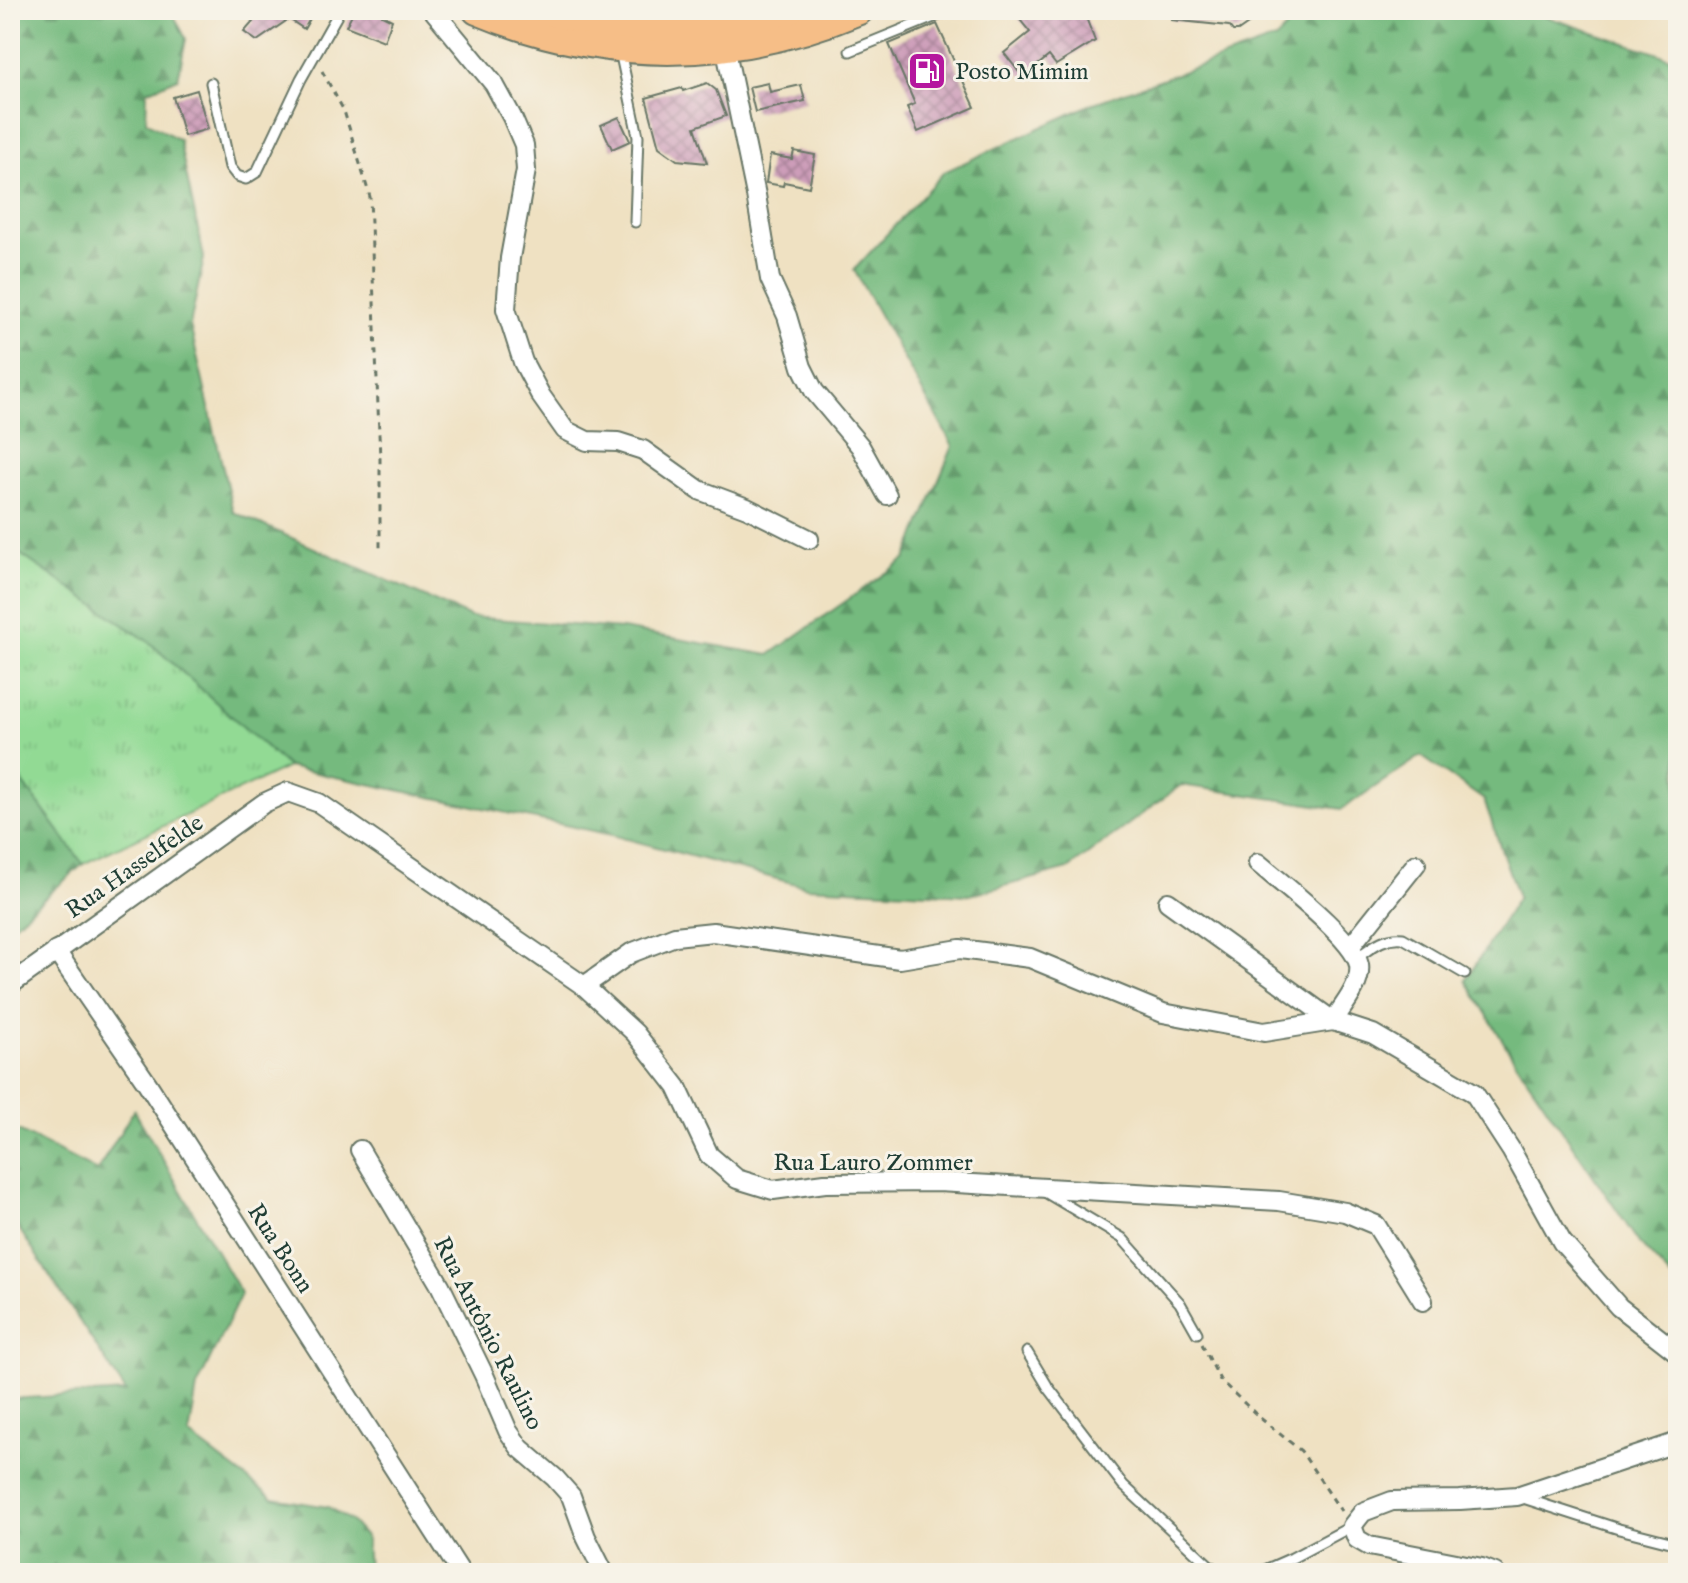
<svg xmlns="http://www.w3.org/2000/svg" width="1688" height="1583" viewBox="0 0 1688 1583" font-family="'IM FELL English',serif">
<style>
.grass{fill:url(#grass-tufts);stroke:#588c64;stroke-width:2}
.forest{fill:url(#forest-firs);stroke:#4a7c59;stroke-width:2}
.building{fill:url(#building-cross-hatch)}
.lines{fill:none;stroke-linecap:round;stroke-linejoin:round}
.lane-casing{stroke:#687666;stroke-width:13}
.street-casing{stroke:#687666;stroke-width:22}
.primary-casing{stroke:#687666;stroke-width:32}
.path{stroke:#687666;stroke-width:3;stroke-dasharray:6 6;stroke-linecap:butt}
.lane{stroke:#fff;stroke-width:9}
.street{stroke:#fff;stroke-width:18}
.primary{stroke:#f6be87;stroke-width:28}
.labels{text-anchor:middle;stroke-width:6;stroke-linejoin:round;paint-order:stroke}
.poi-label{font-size:24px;fill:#1f3d34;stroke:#f7f3e8;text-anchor:start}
.street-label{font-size:24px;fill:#1f3d34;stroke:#f7f3e8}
</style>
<defs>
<pattern id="grass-tufts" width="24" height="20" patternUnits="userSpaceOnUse" patternTransform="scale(2)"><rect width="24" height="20" fill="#92da94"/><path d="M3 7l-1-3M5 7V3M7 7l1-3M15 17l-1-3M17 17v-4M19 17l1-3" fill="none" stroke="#7dbc80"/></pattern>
<pattern id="forest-firs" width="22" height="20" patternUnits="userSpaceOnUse" patternTransform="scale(2)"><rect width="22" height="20" fill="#75ba7e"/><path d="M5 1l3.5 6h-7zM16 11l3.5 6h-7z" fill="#5f9868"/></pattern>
<pattern id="building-cross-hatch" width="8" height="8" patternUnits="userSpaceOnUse" patternTransform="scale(2)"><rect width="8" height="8" fill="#cd9db9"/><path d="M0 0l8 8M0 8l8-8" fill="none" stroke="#a68197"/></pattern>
</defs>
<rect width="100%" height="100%" fill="#f7f3e8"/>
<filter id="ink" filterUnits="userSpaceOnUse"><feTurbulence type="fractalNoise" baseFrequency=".0125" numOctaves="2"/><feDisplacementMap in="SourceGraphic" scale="16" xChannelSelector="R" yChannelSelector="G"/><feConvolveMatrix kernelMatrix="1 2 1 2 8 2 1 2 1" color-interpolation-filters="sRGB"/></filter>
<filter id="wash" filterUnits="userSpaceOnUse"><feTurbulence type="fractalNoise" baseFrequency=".006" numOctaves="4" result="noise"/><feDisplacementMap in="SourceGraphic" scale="32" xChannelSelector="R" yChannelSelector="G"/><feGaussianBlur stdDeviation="1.8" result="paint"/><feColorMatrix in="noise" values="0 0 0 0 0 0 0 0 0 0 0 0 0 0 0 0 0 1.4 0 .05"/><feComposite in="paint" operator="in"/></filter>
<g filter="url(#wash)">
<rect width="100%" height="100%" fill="#efe1c2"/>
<!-- grass -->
<polygon class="grass" points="10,547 149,642 288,767 83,864 10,765"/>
<!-- forest -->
<g class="forest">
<polygon points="10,10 171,10 186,39 178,78 147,91 146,121 179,140 204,258 190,325 233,512 470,617 622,629 769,655 906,559 953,446 854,270 944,172 1094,103 1276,39 1304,10 1526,10 1677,60 1678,1285 1639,1243 1512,1056 1466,980 1518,897 1484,800 1421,756 1342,809 1181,785 1068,869 970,895 807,887 612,835 288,767 149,642 10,547"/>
<polygon points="10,765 83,864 10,928"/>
<polygon points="134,1110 241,1294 197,1387 189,1435 273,1498 328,1507 351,1521 366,1538 368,1573 10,1573 10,1399 126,1392 10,1215 10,1133 19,1131 97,1171"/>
</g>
<g id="blocks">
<!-- building -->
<g class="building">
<polygon points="243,10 315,10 304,29 289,19 257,41 244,32 253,22"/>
<polygon points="354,10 384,10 382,15 392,20 384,41 346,26"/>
<polygon points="1012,10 1083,10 1095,41 1056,65 1049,56 1023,77 1004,53 1030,32"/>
<polygon points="1172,10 1268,10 1238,31 1233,31 1229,26 1172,20"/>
<polygon points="937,24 975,107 918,132 907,107 915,104 889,44"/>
<polygon points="707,83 716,90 726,116 695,127 707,163 677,160 659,147 646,98 682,88 683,91"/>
<polygon points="768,83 770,92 801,85 805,101 755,112 749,87"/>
<polygon points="197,90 208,129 184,136 173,97"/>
<polygon points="619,117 630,141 612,149 601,125"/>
<polygon points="794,151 815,155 809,187 784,182 783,186 766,183 770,155 792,159"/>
</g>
</g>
</g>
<g filter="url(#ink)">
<use href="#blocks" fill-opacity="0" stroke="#687666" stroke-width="2"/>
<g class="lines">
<defs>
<g id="lane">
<polyline points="620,51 638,136 635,222"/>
<polyline points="850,51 951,10"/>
<polyline points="211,83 230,167 237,176 246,179 257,172 301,79 340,10"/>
<path d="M1355,959C1371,948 1383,936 1403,938L1465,974"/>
<polyline points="1043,1191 1122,1238 1180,1303 1197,1333"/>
<polyline points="1027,1352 1048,1387 1123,1485 1209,1565 1223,1573"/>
<polyline points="1520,1497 1619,1529 1678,1544"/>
<polyline points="1258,1573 1292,1558 1352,1526"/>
</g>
<g id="street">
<polyline points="433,10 494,84 512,117 524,145 526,170 510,258 506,309 523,362 541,396 565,430 587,441 618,442 643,450 699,490 747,508 809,539"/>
<polyline points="1675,10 1678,13"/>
<polyline points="725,46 756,195 770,279 787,316 802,367 814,391 860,446 887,495"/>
<path d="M1258,863C1281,883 1353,938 1359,965C1362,984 1343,1006 1333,1021"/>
<polyline points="1168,902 1333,1021"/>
<polyline points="1350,947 1416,864"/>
<polyline points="56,951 147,1083 461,1573"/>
<polyline points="10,985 264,803 288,792 319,803 584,986 635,1033 677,1087 709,1155 737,1179 773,1190 825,1183 938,1182 1279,1201 1345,1212 1376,1225 1423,1301"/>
<polyline points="584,986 631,953 675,936 713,932 900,959 960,949 1030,958 1163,1013 1264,1032 1333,1021 1373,1034 1474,1093 1511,1150 1562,1242 1619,1307 1678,1353"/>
<polyline points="360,1150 440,1285 484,1375 508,1431 520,1448 555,1478 571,1496 586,1537 604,1573"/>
<polyline points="1495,1573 1482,1568 1369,1546 1357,1539 1352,1526 1363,1512 1392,1501 1460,1500 1517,1496 1678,1442"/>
</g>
<g id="primary">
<path d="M477,10C604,63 732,63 859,10"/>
<path d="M546,10C628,34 707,30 789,10"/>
</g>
</defs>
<!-- lane casing -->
<use href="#lane" class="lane-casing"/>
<!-- street casing -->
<use href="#street" class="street-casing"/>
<!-- primary casing -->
<use href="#primary" class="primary-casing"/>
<!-- path -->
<g class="path">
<polyline points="322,71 344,111 370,197 380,459 380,550"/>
<polyline points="1202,1344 1220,1380 1259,1417 1301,1451 1341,1511"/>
</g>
<!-- lane -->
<use href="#lane" class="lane"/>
<!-- street -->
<use href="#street" class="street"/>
<!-- primary -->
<use href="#primary" class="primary"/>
</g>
</g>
<!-- icons -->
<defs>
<symbol id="fuel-square" viewBox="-11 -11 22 22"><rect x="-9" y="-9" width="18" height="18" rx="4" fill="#b5179e" stroke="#f7f3e8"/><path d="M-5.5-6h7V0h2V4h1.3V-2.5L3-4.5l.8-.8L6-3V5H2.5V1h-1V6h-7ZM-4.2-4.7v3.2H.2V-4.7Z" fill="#fff"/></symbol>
</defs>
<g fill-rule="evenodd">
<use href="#fuel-square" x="905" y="49" width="44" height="44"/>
</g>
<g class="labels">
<!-- poi labels -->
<g class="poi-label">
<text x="955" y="79">Posto Mimim</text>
</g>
<!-- street labels -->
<g class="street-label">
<text transform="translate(134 866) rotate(-35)" y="8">Rua Hasselfelde</text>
<text x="873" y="1170">Rua Lauro Zommer</text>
<text transform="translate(281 1248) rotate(57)" y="8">Rua Bonn</text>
<text transform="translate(489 1333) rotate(63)" y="8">Rua Antônio Raulino</text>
</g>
</g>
<!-- margin -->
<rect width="1688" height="1583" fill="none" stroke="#f7f3e8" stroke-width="40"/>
</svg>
